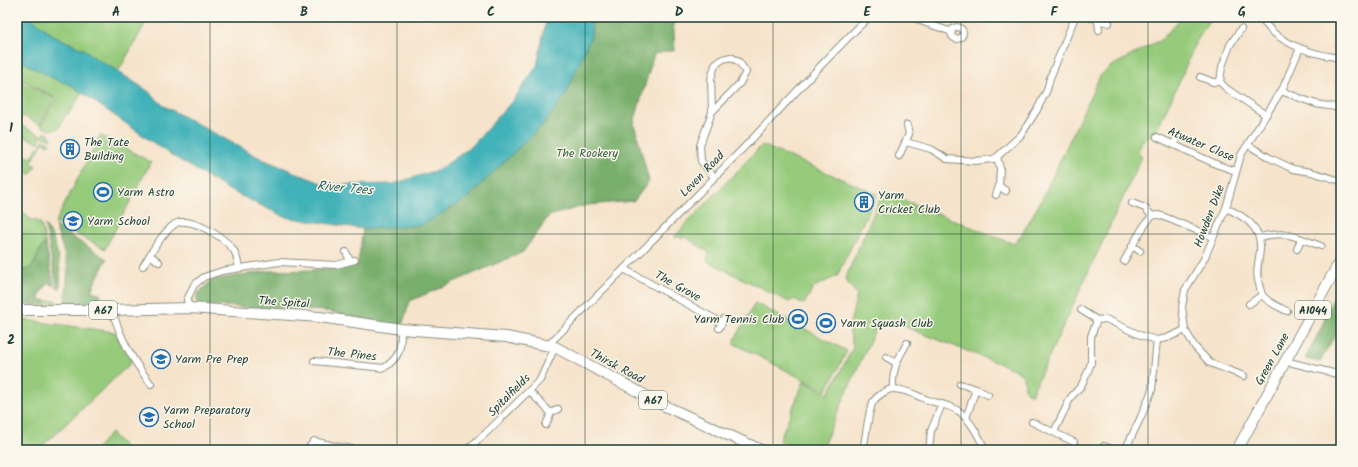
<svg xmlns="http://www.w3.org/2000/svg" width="1358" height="467" viewBox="0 0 1358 467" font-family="Kalam,sans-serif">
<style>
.green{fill:#96cb7c;stroke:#5a8458}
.forest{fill:#78af6c;stroke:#4c7650}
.water{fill:#42b2b9;stroke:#307876}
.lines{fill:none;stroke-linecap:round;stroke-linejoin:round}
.minor-casing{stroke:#8a9080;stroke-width:8}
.primary-casing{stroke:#8a9080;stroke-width:12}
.minor{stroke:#fff;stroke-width:6}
.primary{stroke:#fff;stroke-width:10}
.grid{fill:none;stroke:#1f3d34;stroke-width:1;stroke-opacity:0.55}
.labels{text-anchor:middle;stroke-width:3;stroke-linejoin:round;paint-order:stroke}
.shield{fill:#fbf7ec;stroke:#61756b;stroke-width:1}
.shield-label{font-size:11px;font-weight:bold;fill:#1f3d34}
.poi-label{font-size:12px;fill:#1f3d34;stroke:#fbf7ec;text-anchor:start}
.street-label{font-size:12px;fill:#1f3d34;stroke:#fbf7ec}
.park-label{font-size:12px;fill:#3d6046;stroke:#fbf7ec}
.water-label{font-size:13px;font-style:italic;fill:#2a605c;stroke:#fbf7ec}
.neatline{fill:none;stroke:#1f3d34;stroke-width:1.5}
.grid-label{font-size:13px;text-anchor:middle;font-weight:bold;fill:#1f3d34}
</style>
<rect width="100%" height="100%" fill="#fbf7ec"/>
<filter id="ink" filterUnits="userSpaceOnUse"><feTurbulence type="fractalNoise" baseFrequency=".025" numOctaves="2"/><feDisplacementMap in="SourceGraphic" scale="8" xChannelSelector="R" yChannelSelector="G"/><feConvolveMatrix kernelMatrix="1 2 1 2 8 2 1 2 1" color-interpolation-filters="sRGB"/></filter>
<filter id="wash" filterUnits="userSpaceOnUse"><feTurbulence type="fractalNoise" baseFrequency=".012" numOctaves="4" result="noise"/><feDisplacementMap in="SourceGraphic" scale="16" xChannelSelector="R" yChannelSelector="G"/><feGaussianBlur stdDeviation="0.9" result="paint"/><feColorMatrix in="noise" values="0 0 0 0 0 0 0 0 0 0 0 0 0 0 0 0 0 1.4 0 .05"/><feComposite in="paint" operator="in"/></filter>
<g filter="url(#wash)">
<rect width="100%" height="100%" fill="#f6e3cb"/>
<!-- green -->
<g class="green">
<polygon points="30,17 149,17 118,72 93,57 85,50 53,35"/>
<polygon points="1182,17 1213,17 1208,22 1195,44 1181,78 1156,131 1142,141 1138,153 1142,157 1031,395 1025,390 1024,377 1016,370 890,321 876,327 821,450 800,450 779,441 804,381 828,394 853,348 849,327 857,295 845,279 883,192 1014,244 1022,234 1042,199 1100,76 1110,67 1162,39"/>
<polygon points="17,58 71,85 82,93 68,115 66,114 59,128 50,130 41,126 56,98 24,81 17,94 17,83 22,72 22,70 17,67"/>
<polygon points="25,84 54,98 40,125 24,116 22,118 17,118 17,98"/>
<polygon points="17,125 20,125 43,136 45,132 49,134 52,140 41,136 39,143 20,135"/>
<polygon points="100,135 151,162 105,249 55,223"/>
<polygon points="43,140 50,143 49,145 43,143 31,163 36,166 31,174 29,174 17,159 20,153 32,158 37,147 39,148"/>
<polygon points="762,145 877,194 837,276 814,287 804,304 794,299 789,302 707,261 709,253 686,237 674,237"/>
<path d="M17,211L26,214L29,219L40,222L43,231L54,286L50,283C44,288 40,291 39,300L57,301L56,303L52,305L17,304Z"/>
<polygon points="755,303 847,351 826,391 733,343"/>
<polygon points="26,320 115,332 132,362 38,450 17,450 17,331"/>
<polygon points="111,433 128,450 95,450"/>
</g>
<!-- forest -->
<g class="forest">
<polygon points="592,17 673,17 675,50 654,54 634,123 649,181 634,201 587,205 549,216 523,252 410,301 401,329 327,311 197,305 197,294 212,280 268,271 314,270 358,263 363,229 423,225 591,36"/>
<path d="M45,225C57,239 62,271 60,289L57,287Z"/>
<polygon points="55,226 107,259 91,290 101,295 96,306 65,305 68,268 62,246"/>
<path d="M45,243L54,286L50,283L39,293V300L46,301L45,305L17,304V269C37,275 35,252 45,243Z"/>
<polygon points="1341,272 1341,325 1320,362 1305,359 1321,328 1338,287 1337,280"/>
</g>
<!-- water -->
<polygon class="water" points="17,17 30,17 53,35 85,50 93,57 114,69 148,91 164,106 262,159 326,185 393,184 440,169 472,146 514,99 537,66 547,17 592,17 591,36 565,96 544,123 467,198 423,225 363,229 285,217 229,190 168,153 71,85 56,80 17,59"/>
</g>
<g filter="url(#ink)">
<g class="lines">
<defs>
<g id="minor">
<polyline points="914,17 923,22 952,32"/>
<polyline points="1088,17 1109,23"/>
<path d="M1259,17C1264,22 1269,29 1274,33C1292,48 1318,55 1341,58"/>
<polyline points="1098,20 1099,30"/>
<circle cx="957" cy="33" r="6"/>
<polyline points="1241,29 1230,45 1222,67 1220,82 1227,89 1266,115"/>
<polyline points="1200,77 1213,82 1220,82"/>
<polyline points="1281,91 1316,104 1341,108"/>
<polyline points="712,112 740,83 746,72 739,62 731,57 723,59 715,65 711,79 712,112 700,145 701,161 714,177"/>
<polyline points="1157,137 1218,165 1236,171"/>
<polyline points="906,142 931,149 947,159 975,161 993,159 997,157 1021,135 1037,110 1047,90 1050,78 1075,17"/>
<polyline points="1174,145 1177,136"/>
<polyline points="1248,145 1270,158 1293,169 1311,172 1341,181"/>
<polyline points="899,156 909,134 907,125"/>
<polyline points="997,157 1000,168 999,186"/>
<polyline points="996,195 999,186 1006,191"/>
<polyline points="1132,203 1145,208 1152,216"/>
<path d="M1226,208C1244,216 1262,227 1260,250C1259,262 1255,272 1259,284C1260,288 1261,293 1263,296C1269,303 1279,307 1287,311"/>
<path d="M1260,237C1287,230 1296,237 1321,246"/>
<polyline points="1132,246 1140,251"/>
<polyline points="1297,249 1301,239"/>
<polyline points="346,252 350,261"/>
<polyline points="150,255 159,262"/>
<path d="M1124,261C1130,251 1145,220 1153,216C1156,214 1159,215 1162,216L1213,237"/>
<path d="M143,266C152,252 161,234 175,224C189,215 223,237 232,248C236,252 238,262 239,268"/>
<polyline points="624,269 722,323"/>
<polyline points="1249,304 1262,295"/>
<polyline points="189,308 187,300 194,285 204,277 222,271 279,262 336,265 355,260"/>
<path d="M112,310C121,339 132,360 151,384"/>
<polyline points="1081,310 1097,320"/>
<polyline points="719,328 724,319"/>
<path d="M548,345C617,276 686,207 754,137C792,97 829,55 869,17"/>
<polyline points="886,357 896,363"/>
<path d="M314,361L384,368C401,356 401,349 401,329"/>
<polyline points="1285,361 1341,375"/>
<polyline points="1244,376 1210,363 1195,347 1185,330 1182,307 1185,290 1204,259 1226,208 1241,155 1283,88 1300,48"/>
<polyline points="960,384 976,389 988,395"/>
<path d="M893,389C892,369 898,359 907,343"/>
<polyline points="529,391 551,413"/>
<polyline points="966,418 976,389"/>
<polyline points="1032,422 1074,442"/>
<polyline points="546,425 551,413 558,409"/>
<polyline points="1054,432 1071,397 1081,386 1087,374 1091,363 1091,336 1097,320 1106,319 1142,336 1157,340 1167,338 1185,330"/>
<polyline points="1104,446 1114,450"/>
<polyline points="307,450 314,441 330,445 358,450"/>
<polyline points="466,450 486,433 540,380 555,347"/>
<path d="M863,450C866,438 868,411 873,402C876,397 887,389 893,389C906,389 917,396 928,400C938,404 951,405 960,412C972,422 979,436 985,450"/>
<polyline points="929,450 931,431 942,404"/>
<polyline points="1125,450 1140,419 1152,390 1157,340"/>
</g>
<g id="primary">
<polyline points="17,310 112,310 189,308 320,317 401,329 506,337 555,347 665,406 761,450"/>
<polyline points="1237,450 1341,259"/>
</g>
</defs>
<!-- minor casing -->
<use href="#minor" class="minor-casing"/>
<!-- primary casing -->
<use href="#primary" class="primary-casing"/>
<!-- minor -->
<use href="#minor" class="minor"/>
<!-- primary -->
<use href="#primary" class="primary"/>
</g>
</g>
<!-- grid -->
<path class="grid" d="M210,17V450M397,17V450M585,17V450M773,17V450M961,17V450M1148,17V450M17,234H1341"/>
<!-- icons -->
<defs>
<symbol id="building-ring" viewBox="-11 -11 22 22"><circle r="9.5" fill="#fbf7ec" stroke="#1f6fb2" stroke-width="1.5"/><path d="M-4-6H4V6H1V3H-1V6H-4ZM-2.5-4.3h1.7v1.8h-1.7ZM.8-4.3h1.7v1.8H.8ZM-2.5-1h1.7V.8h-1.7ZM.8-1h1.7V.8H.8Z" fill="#1f6fb2"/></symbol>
<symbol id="stadium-ring" viewBox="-11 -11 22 22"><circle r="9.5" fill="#fbf7ec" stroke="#1f6fb2" stroke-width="1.5"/><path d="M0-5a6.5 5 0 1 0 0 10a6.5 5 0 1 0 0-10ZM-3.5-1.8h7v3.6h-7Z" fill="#1f6fb2"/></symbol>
<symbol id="school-ring" viewBox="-11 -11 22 22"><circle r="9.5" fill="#fbf7ec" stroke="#1f6fb2" stroke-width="1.5"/><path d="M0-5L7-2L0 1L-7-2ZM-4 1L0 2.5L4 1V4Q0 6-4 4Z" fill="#1f6fb2"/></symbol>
</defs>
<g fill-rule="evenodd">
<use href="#building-ring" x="59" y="138" width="22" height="22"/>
<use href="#stadium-ring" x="92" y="181" width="22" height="22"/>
<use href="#building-ring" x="853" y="191" width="22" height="22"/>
<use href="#school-ring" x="62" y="210" width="22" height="22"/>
<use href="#stadium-ring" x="787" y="308" width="22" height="22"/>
<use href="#stadium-ring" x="815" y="312" width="22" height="22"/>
<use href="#school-ring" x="150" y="348" width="22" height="22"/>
<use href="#school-ring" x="138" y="406" width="22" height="22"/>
</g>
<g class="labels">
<!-- shield labels -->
<g class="shield">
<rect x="89" y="301" width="28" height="18" rx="3"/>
<rect x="1295" y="301" width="36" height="18" rx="3"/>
<rect x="639" y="391" width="28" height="18" rx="3"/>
</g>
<g class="shield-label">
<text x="103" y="314">A67</text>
<text x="1313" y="314">A1044</text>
<text x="653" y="404">A67</text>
</g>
<!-- poi labels -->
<g class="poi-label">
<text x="84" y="146">The Tate<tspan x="84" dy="14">Building</tspan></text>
<text x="117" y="196">Yarm Astro</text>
<text x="878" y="199">Yarm<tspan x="878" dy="14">Cricket Club</tspan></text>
<text x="87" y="225">Yarm School</text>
<text x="784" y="323" text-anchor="end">Yarm Tennis Club</text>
<text x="840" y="327">Yarm Squash Club</text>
<text x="175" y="363">Yarm Pre Prep</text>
<text x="163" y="414">Yarm Preparatory<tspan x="163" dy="14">School</tspan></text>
</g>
<!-- street labels -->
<g class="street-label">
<text transform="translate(1201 144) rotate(23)" y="4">Atwater Close</text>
<text transform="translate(702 174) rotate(-46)" y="4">Leven Road</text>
<text transform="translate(1209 216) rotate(-69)" y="4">Howden Dike</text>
<text transform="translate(678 286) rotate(29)" y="4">The Grove</text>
<text transform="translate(284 302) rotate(4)" y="4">The Spital</text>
<text transform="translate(352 354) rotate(6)" y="4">The Pines</text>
<text transform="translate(1272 359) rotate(-61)" y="4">Green Lane</text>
<text transform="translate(617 366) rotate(28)" y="4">Thirsk Road</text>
<text transform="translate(509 395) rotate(-45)" y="4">Spitalfields</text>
</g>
<!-- park labels -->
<g class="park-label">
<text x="587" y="157">The Rookery</text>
</g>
<!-- water labels -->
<g class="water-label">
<text transform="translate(345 187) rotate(5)" y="5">River Tees</text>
</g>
</g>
<!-- margin -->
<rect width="1358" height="467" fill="none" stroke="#fbf7ec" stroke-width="44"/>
<rect x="22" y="22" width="1314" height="423" class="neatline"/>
<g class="grid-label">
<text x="116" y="16">A</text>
<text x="304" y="16">B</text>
<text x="491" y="16">C</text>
<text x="679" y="16">D</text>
<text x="867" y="16">E</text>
<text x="1054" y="16">F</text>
<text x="1242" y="16">G</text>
<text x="11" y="132">1</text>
<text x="11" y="344">2</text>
</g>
</svg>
